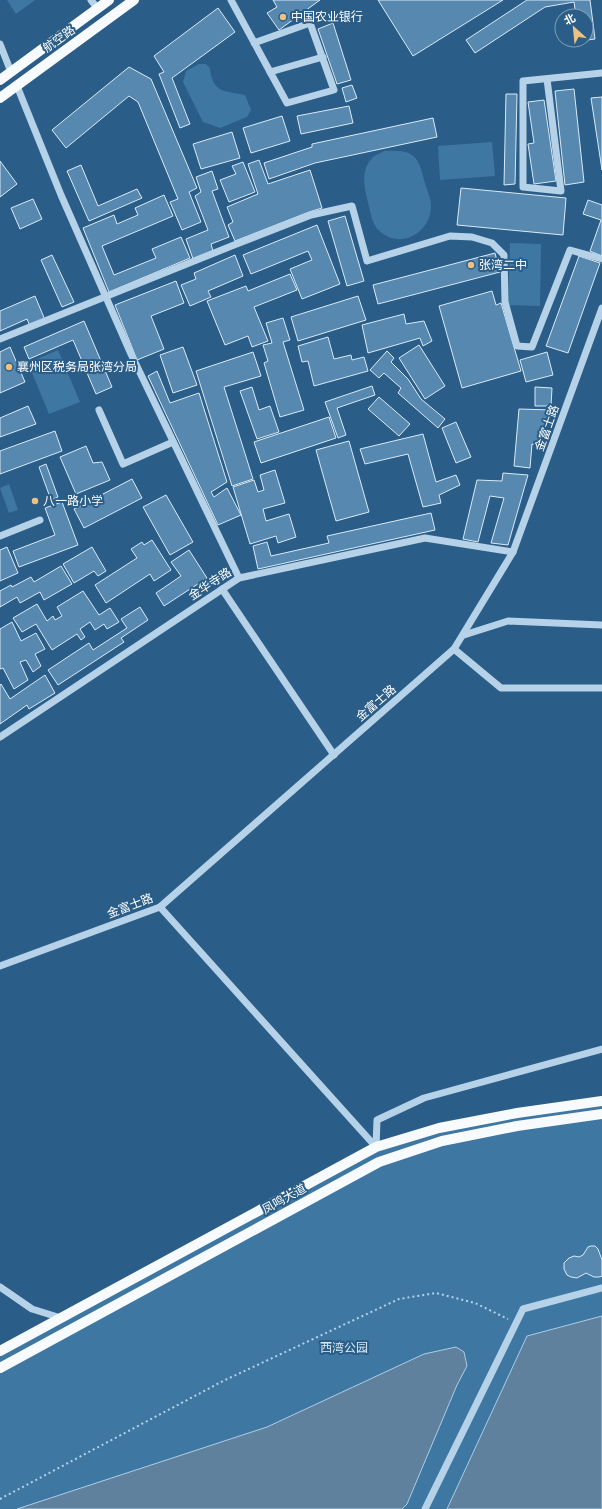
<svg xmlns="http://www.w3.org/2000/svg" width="602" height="1509" viewBox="0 0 602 1509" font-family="Jost,'Noto Sans SC',sans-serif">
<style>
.green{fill:#3f77a3}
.water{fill:#5f819d;stroke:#abcee8}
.building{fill:#5688b0;stroke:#daeaf6}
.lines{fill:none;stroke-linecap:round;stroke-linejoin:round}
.path{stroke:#b6d2e8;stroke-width:2;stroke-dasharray:2 3;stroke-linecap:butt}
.minor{stroke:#b6d2e8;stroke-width:7}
.major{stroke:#f8fbfe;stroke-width:10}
.poi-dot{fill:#eec17e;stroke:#2a5d87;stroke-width:1.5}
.labels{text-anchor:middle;stroke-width:4;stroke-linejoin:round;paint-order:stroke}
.poi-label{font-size:12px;fill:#fff;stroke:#2a5d87;text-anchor:start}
.street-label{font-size:12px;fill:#fff;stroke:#2a5d87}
.park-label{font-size:12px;fill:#daeaf6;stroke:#2a5d87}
</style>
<rect width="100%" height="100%" fill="#2a5d87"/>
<!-- green -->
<g class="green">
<polygon points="7,0 35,0 16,14"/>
<path d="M199,64H206L210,68C212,93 225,91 245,95L251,110L247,117L220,128L203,122L183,82L186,71Z"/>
<polygon points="492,142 495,176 440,180 438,146"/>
<path d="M384,151C411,150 418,153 424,180C426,188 431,198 431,206C431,232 402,249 382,233C373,227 371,216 369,206C365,190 359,171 373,157C376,155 381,153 384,151Z"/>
<polygon points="510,243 541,244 540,306 508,305"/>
<polygon points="58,350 80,402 49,414 28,363"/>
<polygon points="9,484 18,510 9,513 0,488"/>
<polygon points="602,1101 602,1316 527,1336 447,1509 0,1509 0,1351 376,1147 439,1128"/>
</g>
<!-- water -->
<g class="water">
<polygon points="602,1316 602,1509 447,1509 527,1336"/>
<polygon points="456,1347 464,1352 467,1366 457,1385 407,1504 402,1509 17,1509 267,1427 424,1354"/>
</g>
<!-- building -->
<g class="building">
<polygon points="273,0 320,0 279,30 267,13 277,7"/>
<polygon points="378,0 503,0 413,56"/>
<polygon points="527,0 590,0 595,39 579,41 586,40 586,16 576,16 574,2 545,7 475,53 466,40"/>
<polygon points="218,8 235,32 172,78 190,124 180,128 159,74 164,72 154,56"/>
<polygon points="333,23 351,80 337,84 318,29"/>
<polygon points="129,67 151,79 197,188 189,192 201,222 182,230 170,202 178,199 138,102 129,96 66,148 52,130"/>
<polygon points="352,85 357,98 346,102 342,88"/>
<polygon points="574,89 584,182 565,185 555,91"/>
<polygon points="506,94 517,94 515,184 504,185"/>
<polygon points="602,97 602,170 591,98"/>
<polygon points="544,100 556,181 534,184 528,144 534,143 528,102"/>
<polygon points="349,106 353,123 301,134 297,116"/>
<polygon points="282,116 290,141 251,153 243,128"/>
<polygon points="433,118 437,137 315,163 269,179 264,163 312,147 312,144"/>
<polygon points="232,132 240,158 201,169 193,144"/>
<polygon points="259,160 268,184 310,170 322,208 309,212 235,241 228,225 233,222 227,207 258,194 248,164"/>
<polygon points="0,161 17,184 0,197"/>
<polygon points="243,162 255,192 229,202 220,180 236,174 232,166"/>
<polygon points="81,165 98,206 137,189 142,198 89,221 67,171"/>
<polygon points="212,171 218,189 212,191 229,237 211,244 213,251 193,259 186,239 208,230 195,196 201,192 196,177"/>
<polygon points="461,188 566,198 563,235 457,225"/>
<polygon points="164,195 173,216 102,246 114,275 156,258 152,249 181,237 190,258 109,292 83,228 114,215 117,224 138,215 135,208"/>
<polygon points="33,199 42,219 20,229 11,208"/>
<polygon points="588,200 602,205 602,256 590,251 601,220 583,214"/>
<polygon points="345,216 364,281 347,286 328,221"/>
<polygon points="317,225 340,284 302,299 290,269 312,260 308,251 251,274 243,255"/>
<polygon points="495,253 500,272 378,304 373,285"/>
<polygon points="52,255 74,302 62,307 41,260"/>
<polygon points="235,255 243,276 208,291 211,297 190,306 181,285 196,279 194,273"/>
<polygon points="579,256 600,263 568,353 546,346"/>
<polygon points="290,274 297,290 254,307 268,341 252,347 248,336 225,345 207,301 246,286 248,291"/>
<polygon points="176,281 184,303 151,316 164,349 137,360 115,305"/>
<polygon points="492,291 496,305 501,303 521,371 462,388 439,306"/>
<polygon points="35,296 45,320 30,326 27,319 0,331 0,311"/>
<polygon points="358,296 366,320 298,341 291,317"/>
<polygon points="404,314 406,324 424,321 432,341 423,346 420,338 368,353 362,325"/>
<polygon points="283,318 290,340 283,342 304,410 280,417 264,363 268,361 263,345 272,343 266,323"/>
<polygon points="84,321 112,387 96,394 73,340 29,359 24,347"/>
<polygon points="328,337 334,359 351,355 352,360 364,357 368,371 314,386 308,361 302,362 298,346"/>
<polygon points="419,345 445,386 425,399 399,358"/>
<polygon points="10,347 25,382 0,393 0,352"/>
<polygon points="183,347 197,385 173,393 160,355"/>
<polygon points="387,351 394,358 391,362 408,379 421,399 445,419 438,428 398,393 401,388 384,373 379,378 370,370"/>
<polygon points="253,352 261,376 224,387 253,479 232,486 196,371"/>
<polygon points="547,352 553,375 526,382 520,360"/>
<polygon points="157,371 170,403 199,393 227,482 211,492 214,497 227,488 241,515 218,525 148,376"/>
<polygon points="372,386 375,395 337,408 346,435 338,438 325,402"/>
<polygon points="252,387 259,410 270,406 279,432 257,439 240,391"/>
<polygon points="535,387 552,388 551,406 535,406"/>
<polygon points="379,397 410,424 399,436 368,409"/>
<polygon points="28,406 36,424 0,437 0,418"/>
<polygon points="519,409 553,410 539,445 532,444 530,468 514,466"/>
<polygon points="329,417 336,438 261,463 254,442"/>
<polygon points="456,422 471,457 456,463 442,428"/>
<polygon points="55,431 62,451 0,474 0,451"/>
<polygon points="423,434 436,482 456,475 460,485 439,495 441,503 423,507 408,454 365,464 360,449"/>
<polygon points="349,441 369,512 336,521 316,450"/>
<polygon points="86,446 93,463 102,462 110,480 76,494 60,457"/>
<polygon points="46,464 58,497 51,500 39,467"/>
<polygon points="275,470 285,503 263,509 266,521 289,514 296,537 278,543 276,536 250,544 233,487 254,480 258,492 264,490 260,475"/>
<polygon points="503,473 528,475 508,545 491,543 504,498 490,496 478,542 463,539 477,480 502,481"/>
<polygon points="132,479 142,498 84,528 74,509"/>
<polygon points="166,495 193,542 170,555 143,507"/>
<polygon points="62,502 78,545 19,567 13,551 55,535 45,508"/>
<polygon points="431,513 435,530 258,569 253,546 267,542 271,556 329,543 327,536"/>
<polygon points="152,540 171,570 154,581 150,574 106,603 95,585 137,558 131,549 142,542 144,545"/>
<polygon points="7,547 18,573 0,581 0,550"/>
<polygon points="92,547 106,571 98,576 94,571 74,583 63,564"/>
<polygon points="189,550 207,578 164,606 156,593 181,576 171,562"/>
<polygon points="61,566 72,584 44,600 40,592 20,603 17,597 0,607 0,591 11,585 12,587 31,577 34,582"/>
<polygon points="83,591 99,615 110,608 119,622 107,629 104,624 95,630 90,622 80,629 85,637 81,640 77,634 52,650 36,624 22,632 13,618 37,604 47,621 53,616 55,620 62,616 57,607"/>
<polygon points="140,607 148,620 121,638 124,642 58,685 48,670 89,643 93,650 127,628 121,619"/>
<polygon points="12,622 21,641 36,633 45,649 35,654 41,666 33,672 26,660 20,662 28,680 14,689 3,668 0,669 0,629"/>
<polygon points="45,675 55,693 29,709 27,705 0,724 0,685 1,684 10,699"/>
<polygon points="591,1246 595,1246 598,1249 602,1260 602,1276 599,1277 594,1277 586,1273 577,1278 571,1277 567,1275 564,1269 564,1263 569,1258 574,1256 579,1257 583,1255 588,1247"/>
</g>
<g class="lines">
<!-- path -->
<polyline class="path" points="0,1499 223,1381 399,1299 436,1293 475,1303 508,1319"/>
<!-- minor -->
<g class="minor">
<polyline points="91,0 98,9"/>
<polyline points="231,0 287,103 334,90 310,23 254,43"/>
<polyline points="0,44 11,72"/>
<polyline points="270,72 323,57"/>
<polyline points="547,79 561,191 523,187 523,81 602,73"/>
<polyline points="17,86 61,195 131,354 239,578"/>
<polyline points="0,339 234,245 311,215 352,206 367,261 450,236 472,237 492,243 504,255 505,302 517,346 532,347 570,250 602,259"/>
<polyline points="99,410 123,464 173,442"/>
<polyline points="0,536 40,520"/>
<polyline points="222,589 334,755"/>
<polyline points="464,635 508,621 602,625"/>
<polyline points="454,649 501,688 602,688"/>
<polyline points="0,737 239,578 425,538 513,552"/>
<polyline points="160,907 376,1147 377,1120 424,1098 602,1049"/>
<polyline points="0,966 160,907 454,649 513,552 602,308"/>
<polyline points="0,1287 32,1309 61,1318"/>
<polyline points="425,1509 523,1309 602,1288"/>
</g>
<!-- major -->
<g class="major">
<polyline points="0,80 109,0"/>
<polyline points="0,98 134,0"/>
<polyline points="0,1351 376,1147 439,1128 517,1113 602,1101"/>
<polyline points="0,1368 379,1162 442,1141 517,1126 602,1114"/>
</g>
</g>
<!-- markers -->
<g class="poi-dot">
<circle cx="283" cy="17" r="4"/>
<circle cx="471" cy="265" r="4"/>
<circle cx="9" cy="367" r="4"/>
<circle cx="35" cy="501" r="4"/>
</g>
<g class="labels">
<!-- poi labels -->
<g class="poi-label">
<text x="291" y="21">中国农业银行</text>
<text x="479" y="269">张湾二中</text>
<text x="17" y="371">襄州区税务局张湾分局</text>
<text x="43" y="505">八一路小学</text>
</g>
<!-- street labels -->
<g class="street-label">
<text transform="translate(59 39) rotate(-36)" y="4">航空路</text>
<text transform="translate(547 428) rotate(-70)" y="4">金富士路</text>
<text transform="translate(210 584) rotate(-33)" y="4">金华寺路</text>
<text transform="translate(376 703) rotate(-41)" y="4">金富士路</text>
<text transform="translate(130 906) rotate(-21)" y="4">金富士路</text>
<text transform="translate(284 1199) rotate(-29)" y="4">凤鸣大道</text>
</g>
<!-- park labels -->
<g class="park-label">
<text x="344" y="1352">西湾公园</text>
</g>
</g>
<!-- north arrow -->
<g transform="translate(574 28) rotate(333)"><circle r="19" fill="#2a5d87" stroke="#7f9eb7"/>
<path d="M0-3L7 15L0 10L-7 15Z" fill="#eec17e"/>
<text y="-6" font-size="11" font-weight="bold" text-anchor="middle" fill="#ffffff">北</text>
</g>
</svg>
